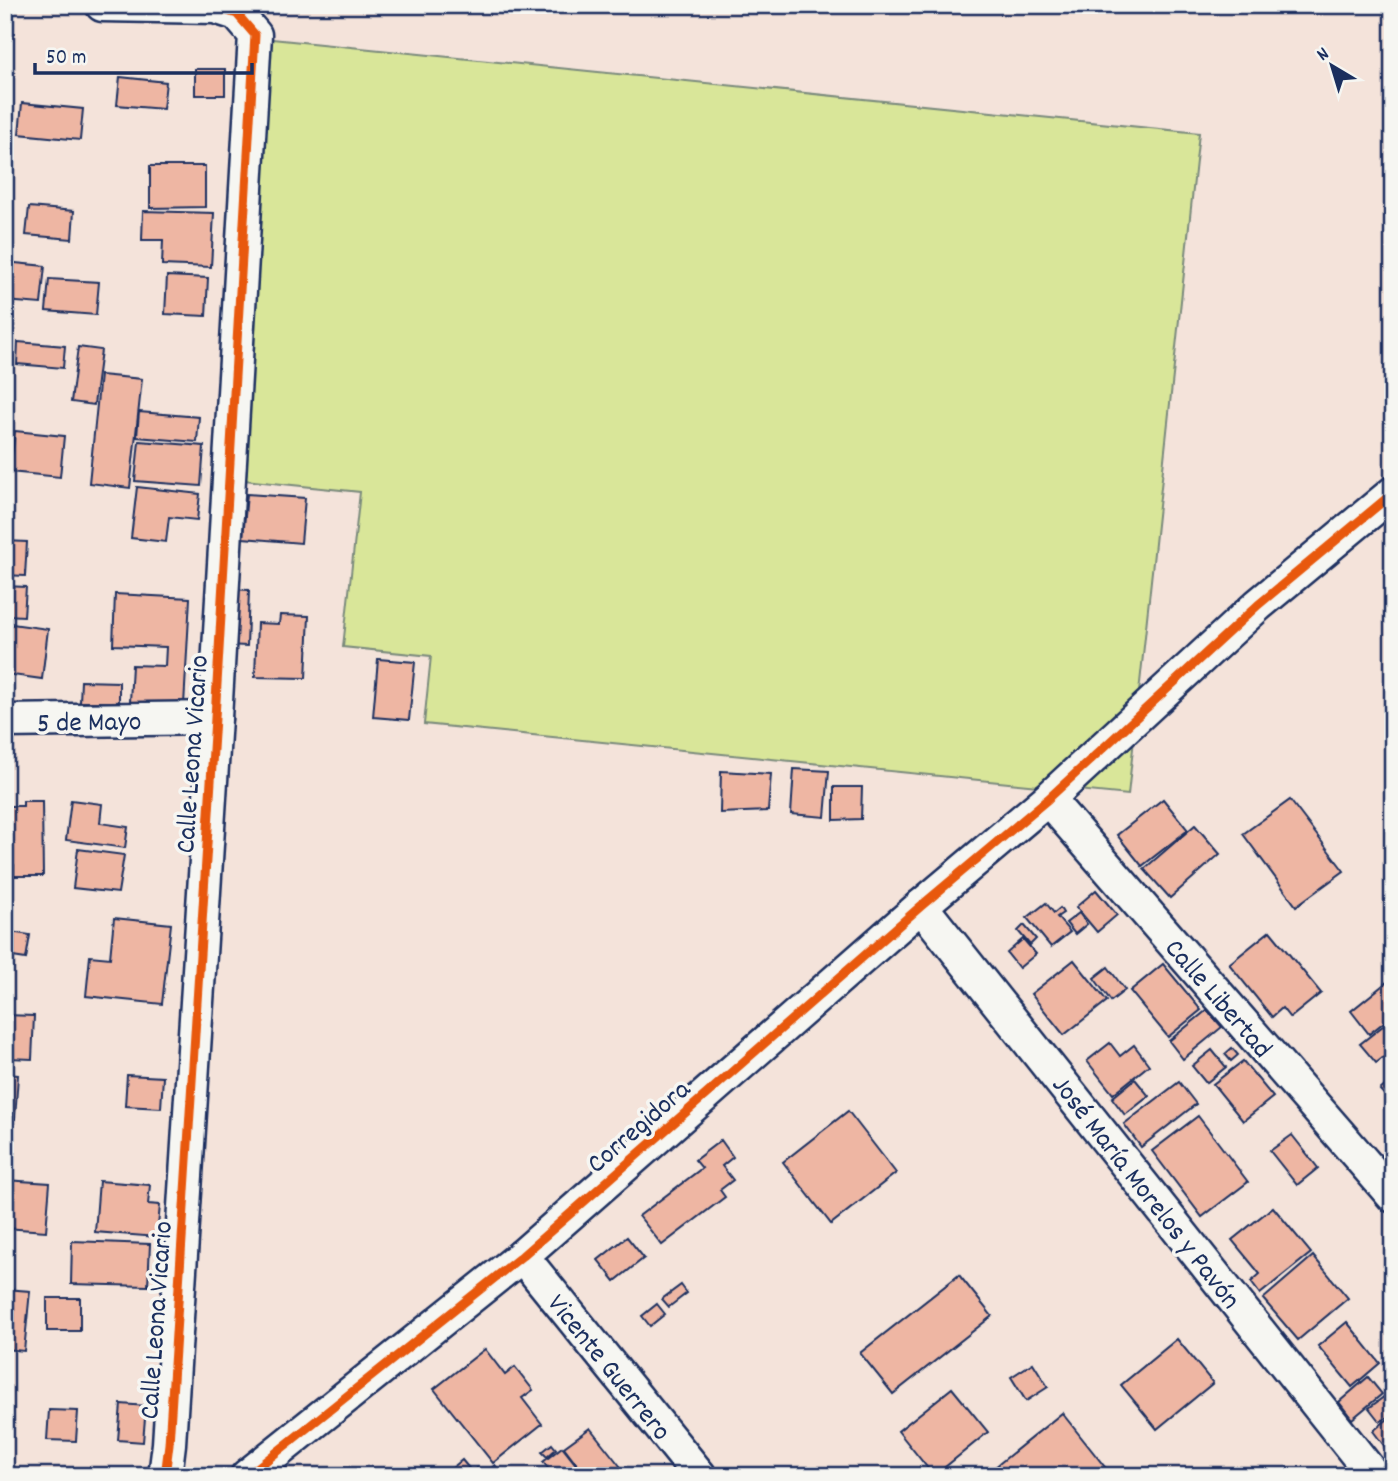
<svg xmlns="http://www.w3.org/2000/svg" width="1398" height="1481" viewBox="0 0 1398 1481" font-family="Dekko,sans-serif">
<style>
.green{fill:#d9e699;stroke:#7a8a7c;stroke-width:2}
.building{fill:#eeb6a3;stroke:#1b2f5e;stroke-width:2}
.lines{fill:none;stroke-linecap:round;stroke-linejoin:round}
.minor-casing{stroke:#1b2f5e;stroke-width:37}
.minor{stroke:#f6f6f2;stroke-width:32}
.cycleway-casing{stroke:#f6f6f2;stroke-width:13}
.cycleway{stroke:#e8590c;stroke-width:9}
.labels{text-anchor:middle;stroke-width:7;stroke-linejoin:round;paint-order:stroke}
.street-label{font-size:28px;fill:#1b2f5e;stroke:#f6f6f2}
</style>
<rect width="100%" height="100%" fill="#f4e3da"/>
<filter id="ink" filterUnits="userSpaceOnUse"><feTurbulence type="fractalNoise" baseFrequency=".0143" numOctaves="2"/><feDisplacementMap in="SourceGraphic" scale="14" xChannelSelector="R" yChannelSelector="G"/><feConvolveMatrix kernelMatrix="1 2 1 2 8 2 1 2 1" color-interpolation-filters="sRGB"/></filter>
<g filter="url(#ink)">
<!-- green -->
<polygon class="green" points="272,39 1199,133 1128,795 424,724 431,656 343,647 360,492 224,478"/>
<!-- building -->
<g class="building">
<rect x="195" y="69" width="30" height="26"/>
<polygon points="120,77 166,82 163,109 117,105"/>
<polygon points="22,103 83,109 80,140 19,134"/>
<polygon points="150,166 205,166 205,207 150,208"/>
<polygon points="29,207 74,211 72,239 26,235"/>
<polygon points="143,211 214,213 211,267 162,265 163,240 142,240"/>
<polygon points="5,262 45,266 41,304 5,301"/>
<polygon points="167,276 208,278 206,316 165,314"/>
<polygon points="49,279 99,282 96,315 46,311"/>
<polygon points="18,342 65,346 63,368 17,364"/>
<polygon points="78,347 101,350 94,405 71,402"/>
<polygon points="100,375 142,379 130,488 89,483"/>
<polygon points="139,412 199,417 197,442 137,437"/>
<polygon points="15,431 64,436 60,477 10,472"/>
<polygon points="139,441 204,446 201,486 135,481"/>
<polygon points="137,487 200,494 197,520 169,517 166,542 131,538"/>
<polygon points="247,494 305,498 301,543 243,538"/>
<polygon points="5,541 27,542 25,576 5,575"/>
<polygon points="5,586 26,587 24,616 5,615"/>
<polygon points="229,589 249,590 247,646 226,645"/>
<polygon points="115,594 190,598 184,705 130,702 132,665 165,666 166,647 113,645"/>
<polygon points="280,615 309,616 306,678 255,677 257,623 279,624"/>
<polygon points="5,623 48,629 42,679 5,674"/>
<polygon points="378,659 415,662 409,720 373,717"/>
<polygon points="81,681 119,682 119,702 80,702"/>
<polygon points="794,769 829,771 825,817 791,814"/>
<polygon points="721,771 771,774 768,811 720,813"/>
<polygon points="834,787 862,787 861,819 834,820"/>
<polygon points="1163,799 1188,830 1142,866 1117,835"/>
<polygon points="71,800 102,804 100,823 128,827 125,848 66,840"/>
<polygon points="1290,800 1344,871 1296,906 1243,834"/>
<polygon points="23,801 42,801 43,876 14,876 14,865 5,865 5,806 23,806"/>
<polygon points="1195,825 1220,854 1170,898 1144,869"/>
<polygon points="78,849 124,855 118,893 73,888"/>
<polygon points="1096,890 1117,915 1097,932 1076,907"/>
<polygon points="1046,903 1054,913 1060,908 1063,913 1057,917 1070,932 1051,947 1027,918"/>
<polygon points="1079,913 1087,924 1075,934 1066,923"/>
<polygon points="114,918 171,924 162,1004 86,996 90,956 110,958"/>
<polygon points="1024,925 1036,939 1030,945 1018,931"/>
<polygon points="1270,931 1321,993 1290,1018 1282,1008 1272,1017 1229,964"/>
<polygon points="10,932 30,935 26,959 6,956"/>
<polygon points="1023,939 1036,954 1019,968 1007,953"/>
<polygon points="1074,960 1107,1001 1064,1035 1031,994"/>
<polygon points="1163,964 1201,1010 1168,1037 1130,991"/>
<polygon points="1108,967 1125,990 1111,1001 1094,978"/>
<polygon points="1387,982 1393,990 1393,1015 1369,1034 1351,1011"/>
<polygon points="1207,1010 1222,1027 1183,1059 1169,1041"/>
<polygon points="5,1015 34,1016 32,1059 9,1058 8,1072 5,1072"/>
<polygon points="1393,1018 1393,1050 1376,1063 1360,1044"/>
<polygon points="1110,1043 1120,1056 1134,1045 1149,1065 1113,1094 1087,1061"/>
<polygon points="1232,1048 1238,1055 1231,1061 1225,1054"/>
<polygon points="1212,1050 1226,1067 1206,1083 1192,1066"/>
<polygon points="1243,1061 1273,1097 1243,1121 1213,1084"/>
<polygon points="5,1074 18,1075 15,1119 5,1119"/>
<polygon points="127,1075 163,1077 161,1108 125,1106"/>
<polygon points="1135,1079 1149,1096 1125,1115 1112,1098"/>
<polygon points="1393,1079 1393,1095 1388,1099 1380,1090"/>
<polygon points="1179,1082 1196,1104 1141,1147 1124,1124"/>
<polygon points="848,1111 896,1173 831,1224 783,1162"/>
<polygon points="1198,1116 1248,1182 1202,1217 1152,1151"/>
<polygon points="1292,1135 1318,1168 1297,1185 1270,1151"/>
<polygon points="721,1140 733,1157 722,1166 733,1180 720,1190 725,1197 662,1245 639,1216 702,1168 695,1160"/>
<polygon points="5,1180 50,1183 46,1231 5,1228"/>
<polygon points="99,1181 150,1185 148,1204 160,1205 157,1237 95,1232"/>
<polygon points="1273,1207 1311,1253 1260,1294 1251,1282 1260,1274 1232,1240"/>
<polygon points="627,1237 644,1258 615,1281 598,1260"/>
<polygon points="72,1241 150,1244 148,1286 71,1284"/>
<polygon points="1313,1256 1348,1298 1298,1340 1263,1299"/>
<polygon points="959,1275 992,1316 893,1394 860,1353"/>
<polygon points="681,1285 687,1293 669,1307 662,1299"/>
<polygon points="5,1289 30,1291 24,1351 5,1349"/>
<rect x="47" y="1298" width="33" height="33"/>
<polygon points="657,1304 665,1314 650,1326 642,1316"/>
<polygon points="1347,1322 1380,1363 1352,1387 1318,1346"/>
<polygon points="1177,1339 1213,1383 1157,1429 1121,1385"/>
<polygon points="485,1349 505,1375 515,1367 533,1390 522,1398 542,1424 493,1463 434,1389"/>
<polygon points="1033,1363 1048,1387 1026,1401 1011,1377"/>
<polygon points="1368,1377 1382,1394 1352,1419 1339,1402"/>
<polygon points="952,1388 988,1432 934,1476 898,1431"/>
<polygon points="1393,1390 1393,1413 1380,1422 1369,1408"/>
<polygon points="121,1404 146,1406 143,1442 118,1440"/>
<polygon points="49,1410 78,1411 76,1441 47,1440"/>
<polygon points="1062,1413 1112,1476 984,1476"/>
<polygon points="1393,1415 1393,1448 1388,1451 1373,1431"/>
<polygon points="590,1428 624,1471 618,1476 586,1476 564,1447"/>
<polygon points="552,1444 556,1449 547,1457 542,1452"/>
<polygon points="562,1447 585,1476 554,1476 543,1462"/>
<polygon points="462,1460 472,1472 477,1468 483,1475 495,1465 504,1476 446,1476 445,1474"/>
</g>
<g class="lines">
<defs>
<g id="minor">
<polyline points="102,5 215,7 237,14 255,35 215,718 169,1444 165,1476"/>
<polyline points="5,721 215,718"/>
<polyline points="1048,799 1393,1196"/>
<polyline points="921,906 1374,1476"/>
<polyline points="522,1256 700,1476"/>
<polyline points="247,1476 522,1256 921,906 1048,799 1258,605 1393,493"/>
</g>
</defs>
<!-- minor casing -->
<use href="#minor" class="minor-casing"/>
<!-- minor -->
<use href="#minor" class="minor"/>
<defs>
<g id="cycleway">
<polyline points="102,5 215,7 237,14 255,35 215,718 169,1444 165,1476"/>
<polyline points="247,1476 522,1256 921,906 1048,799 1258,605 1393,493"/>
</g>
</defs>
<!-- cycleway casing -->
<use href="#cycleway" class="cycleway-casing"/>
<!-- cycleway -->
<use href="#cycleway" class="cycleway"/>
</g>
</g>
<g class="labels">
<!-- street labels -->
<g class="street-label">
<text transform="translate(89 720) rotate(-1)" y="10">5 de Mayo</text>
<text transform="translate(190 754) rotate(-86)" y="10">Calle Leona Vicario</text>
<text transform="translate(1220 997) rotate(49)" y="10">Calle Libertad</text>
<text transform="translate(637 1125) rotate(-41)" y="10">Corregidora</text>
<text transform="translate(1148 1191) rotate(52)" y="10">José María Morelos y Pavón</text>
<text transform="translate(154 1320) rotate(-86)" y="10">Calle Leona Vicario</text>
<text transform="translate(611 1366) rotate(51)" y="10">Vicente Guerrero</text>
</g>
</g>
<!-- margin -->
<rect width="1398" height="1481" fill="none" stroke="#f6f6f2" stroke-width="28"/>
<rect x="14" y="14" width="1370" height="1453" fill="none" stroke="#1b2f5e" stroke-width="2.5" filter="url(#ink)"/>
<!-- north arrow -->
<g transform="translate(1332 66) rotate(322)" stroke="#f6f6f2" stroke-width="5" paint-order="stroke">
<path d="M0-5L12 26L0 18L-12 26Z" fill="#1b2f5e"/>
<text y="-10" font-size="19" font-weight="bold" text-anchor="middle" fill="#1b2f5e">N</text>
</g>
<!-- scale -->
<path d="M35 63v10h217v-10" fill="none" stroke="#1b2f5e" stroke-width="3.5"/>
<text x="46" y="63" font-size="21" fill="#1b2f5e" stroke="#f6f6f2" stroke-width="5" paint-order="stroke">50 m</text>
</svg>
